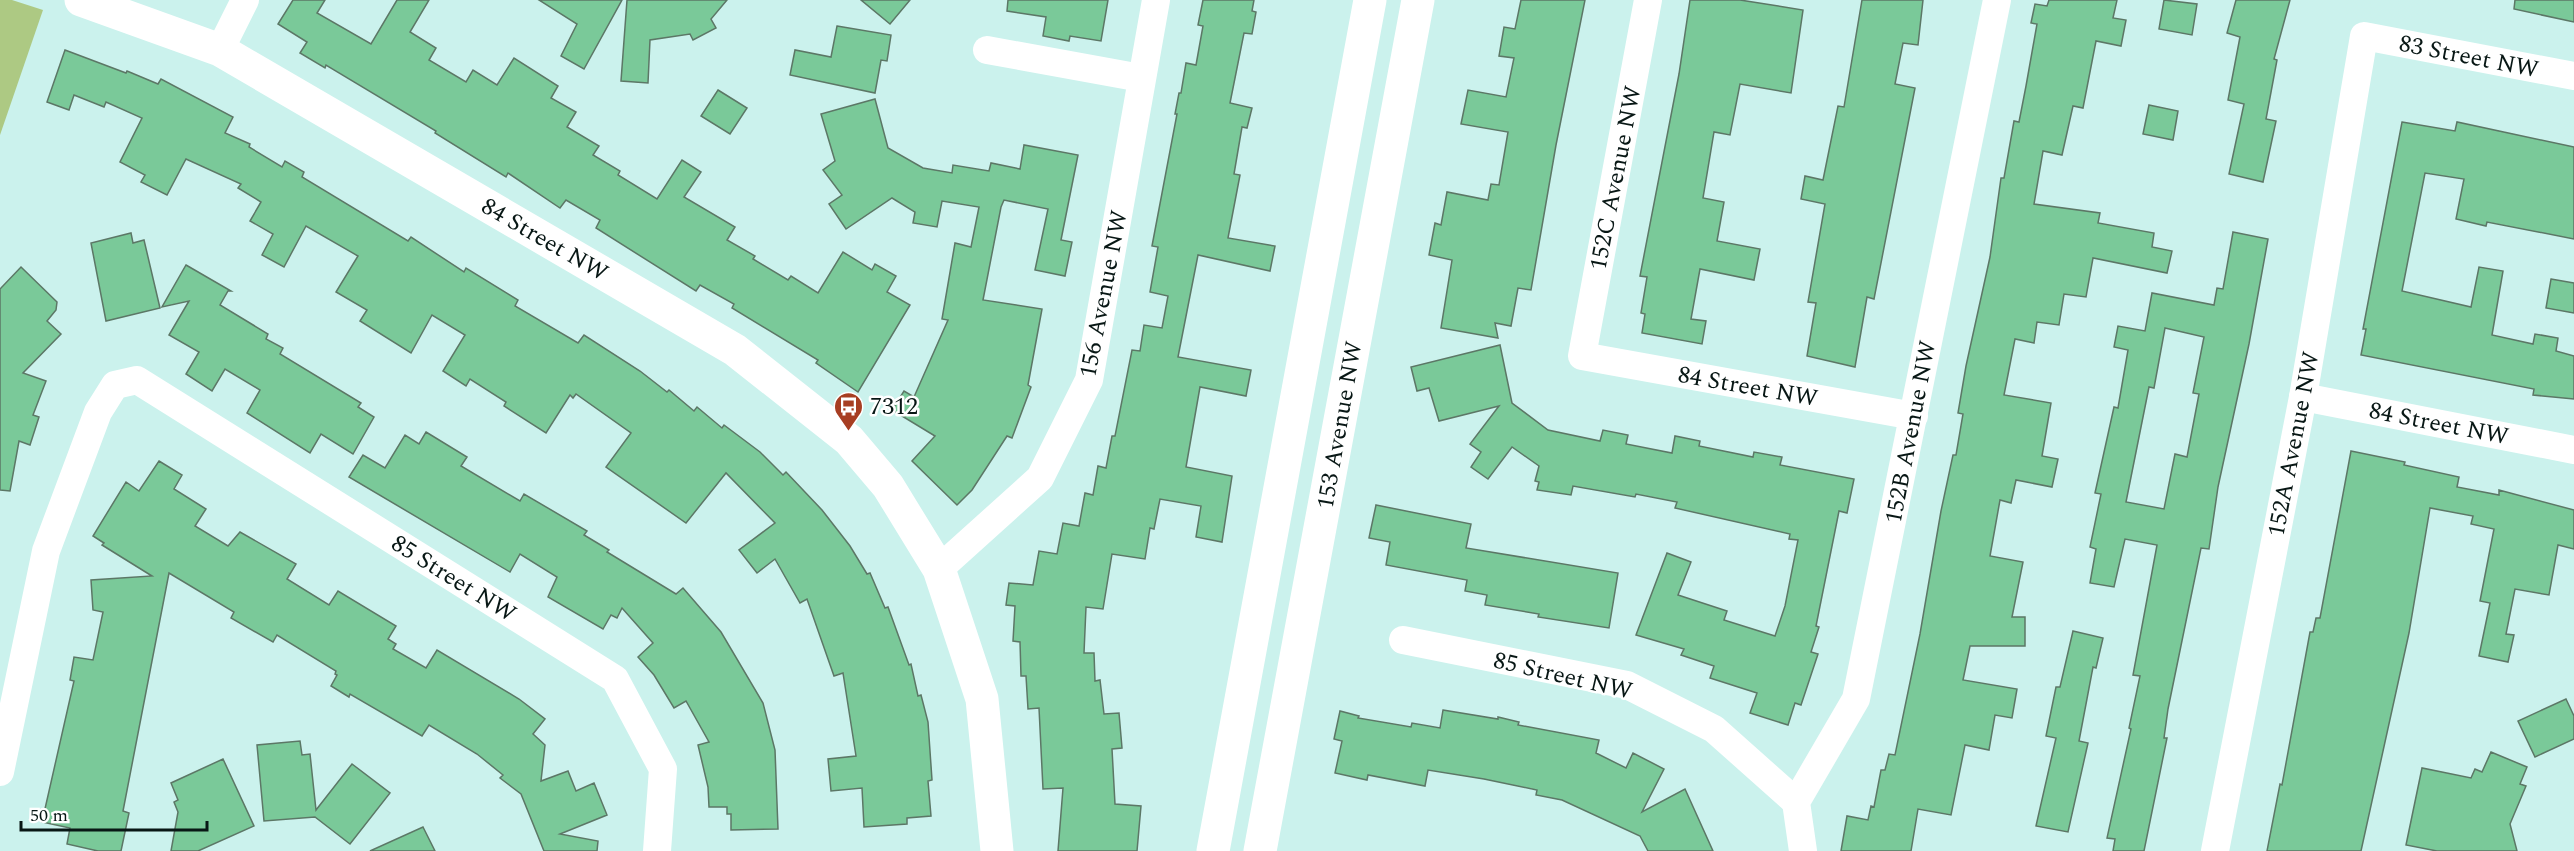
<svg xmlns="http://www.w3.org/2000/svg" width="2574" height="851" viewBox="0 0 2574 851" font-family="Spectral,serif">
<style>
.green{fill:#adc983}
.building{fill:#7ac999;stroke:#5c7766;stroke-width:1.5;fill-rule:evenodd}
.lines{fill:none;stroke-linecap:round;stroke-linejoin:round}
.minor{stroke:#fff;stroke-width:28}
.tertiary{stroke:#fff;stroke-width:33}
.secondary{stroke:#fff;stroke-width:33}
.labels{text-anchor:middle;stroke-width:5;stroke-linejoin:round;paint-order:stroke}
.street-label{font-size:24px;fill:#081715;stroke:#fff}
.poi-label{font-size:24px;fill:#081715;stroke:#fff;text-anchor:start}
</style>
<rect width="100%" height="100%" fill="#cbf2ed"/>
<!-- green -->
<polygon class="green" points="0,0 12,0 43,10 0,135"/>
<!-- building -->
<g class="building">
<polygon points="293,0 325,0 317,13 371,44 397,0 429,0 410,32 436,48 429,60 466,82 473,70 497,85 514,58 558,86 551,98 576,112 567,127 599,146 593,155 620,171 618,175 657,199 682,160 701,172 684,197 735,227 727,240 755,256 753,259 788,280 791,276 818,293 843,252 872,270 875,264 896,276 887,292 910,305 858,392 816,363 818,360 732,308 734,304 700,285 696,291 596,228 600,220 566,200 560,208 508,173 506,177 435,133 436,131 326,65 325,68 300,53 307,42 278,24"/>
<polygon points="539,0 622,0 584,69 561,56 577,24"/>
<polygon points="627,0 727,0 711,19 716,28 693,40 690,34 650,40 648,83 621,81"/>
<polygon points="861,0 910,0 890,24"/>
<polygon points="1008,0 1108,0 1101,41 1070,36 1069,41 1043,36 1046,17 1007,11"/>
<polygon points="1203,0 1254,0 1252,11 1256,12 1252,34 1244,33 1230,103 1252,108 1247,128 1242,127 1234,174 1240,175 1228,238 1275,246 1270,271 1198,255 1178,357 1251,370 1246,396 1200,387 1186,467 1232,476 1222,542 1196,537 1201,506 1160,499 1154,529 1150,528 1145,559 1112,554 1103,609 1086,607 1084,653 1094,653 1095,681 1100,680 1104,714 1119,713 1122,748 1112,749 1115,804 1141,806 1137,851 1058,851 1063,788 1043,789 1039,708 1028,709 1026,676 1021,676 1020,642 1013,641 1015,606 1006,605 1009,583 1033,585 1039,551 1057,554 1063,523 1079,526 1085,493 1093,495 1098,466 1106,468 1112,436 1115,436 1132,350 1140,351 1144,325 1162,328 1168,296 1150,292 1158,247 1152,246 1177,114 1175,114 1179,93 1181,93 1186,63 1196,65 1203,26 1198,25"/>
<polygon points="1521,0 1585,0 1556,145 1531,290 1518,288 1511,326 1495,323 1498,338 1441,328 1452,260 1429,255 1435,223 1441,225 1447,192 1488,200 1491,184 1499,185 1508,132 1461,124 1468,90 1506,97 1514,58 1499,56 1504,27 1515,29"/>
<polygon points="1690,0 1740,0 1803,10 1791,93 1740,84 1730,135 1714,132 1703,198 1724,202 1717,241 1760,249 1754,280 1700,269 1691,319 1706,321 1702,344 1642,333 1645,314 1641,313 1647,277 1640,276 1679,74"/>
<polygon points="1862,0 1923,0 1918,45 1903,43 1895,84 1915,88 1874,299 1867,297 1855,367 1807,356 1816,303 1808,302 1825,204 1801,199 1805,176 1823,180 1838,106 1844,107"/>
<polygon points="2049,0 2117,0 2113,18 2126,20 2121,46 2096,41 2083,108 2073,106 2062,155 2043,151 2034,204 2100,213 2098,223 2154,233 2152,247 2172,251 2167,273 2093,258 2086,297 2064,294 2059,325 2037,322 2034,343 2015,339 2004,395 2051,403 2042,456 2058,459 2052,487 2016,480 2011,503 2000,500 1990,556 2023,562 2012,617 2025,617 2025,646 1970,646 1963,680 2017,689 2012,718 1995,715 1989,750 1965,745 1951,815 1918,809 1911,851 1841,851 1847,816 1868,820 1871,806 1874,807 1881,770 1885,770 1889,754 1895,755 1920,634 1941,511 1953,455 1956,455 1963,414 1958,413 1966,366 1990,257 2001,178 2004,178 2014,121 2019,122 2026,86 2037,24 2031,23 2035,4 2047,6"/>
<polygon points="2164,0 2197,4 2192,35 2159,29"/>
<polygon points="2236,0 2290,0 2274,59 2277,60 2266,119 2276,121 2263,182 2229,174 2244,104 2228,100 2240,37 2227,33"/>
<polygon points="2515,0 2574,0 2574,22 2514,9"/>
<polygon points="837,26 891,35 887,61 881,60 875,93 790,75 795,50 831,57"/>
<polygon points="65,50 126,73 127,71 158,84 161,79 233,117 225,133 250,144 249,147 282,167 285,161 304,172 302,177 408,241 411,237 464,272 466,268 518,300 515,306 578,343 584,335 640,371 667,392 669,390 694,411 697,407 722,428 724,425 760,452 783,475 786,472 822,510 850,546 867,574 870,573 885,608 888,607 909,665 911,664 918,696 921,695 928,722 932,780 928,781 931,816 907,818 907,824 864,827 862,788 831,791 828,759 856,756 843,673 834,676 807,599 800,603 775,559 757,573 739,550 775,523 726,473 686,523 606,467 631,433 576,394 573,398 570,395 546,433 504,406 506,402 470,379 466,386 443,371 465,335 432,315 411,353 360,321 367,310 336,292 358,256 306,226 284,267 262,255 273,234 250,221 261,202 238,188 241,184 186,159 167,195 141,182 145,175 120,162 142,118 106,102 104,107 74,95 69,110 47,102"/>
<polygon points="718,90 747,108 730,134 701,116"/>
<polygon points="875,99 888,148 923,168 952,173 953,165 989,171 991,163 1020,169 1024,145 1078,155 1061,240 1072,242 1065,276 1035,270 1048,209 1004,200 1001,207 983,300 1042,309 1028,385 1031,387 1012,438 1007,436 972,490 957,505 912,461 935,436 892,410 904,391 914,397 948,320 942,319 955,243 971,247 979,207 942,201 937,227 913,223 915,212 892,198 846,229 829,204 842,195 823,170 835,161 821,114"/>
<polygon points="2149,105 2178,111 2173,140 2143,134"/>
<polygon points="2402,122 2455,131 2457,122 2574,147 2574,239 2487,222 2486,226 2456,219 2464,179 2425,173 2402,291 2471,307 2479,267 2503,271 2492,335 2533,344 2535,334 2558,338 2556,351 2574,356 2574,399 2533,395 2534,389 2361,355 2366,329 2363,329"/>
<path d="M2233,232L2268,239L2249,344L2218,487L2209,549L2201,548L2168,709L2164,738H2167L2144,851H2113L2115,839L2107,838L2131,729L2129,728L2140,676L2133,675L2157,545L2125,539L2114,587L2090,583L2096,549L2090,547L2101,494L2095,493L2114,407L2118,408L2128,350L2114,347L2118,326L2145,331L2152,293L2214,305L2217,288L2223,289ZM2165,328L2204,337L2193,393L2199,394L2187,457L2175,454L2164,509L2126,502L2149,387L2154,388Z"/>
<polygon points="131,233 133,243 144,240 160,308 106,321 91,243"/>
<polygon points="186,265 231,291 228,291 220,305 268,334 266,339 283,348 280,354 361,403 358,407 374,417 353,454 321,434 310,453 247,413 260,390 225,369 212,391 186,374 199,352 169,335 189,301 162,307"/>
<polygon points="21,267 57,302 56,310 47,321 61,334 23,373 46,381 33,415 39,417 30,445 19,441 10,491 0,490 0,289"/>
<polygon points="2551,279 2574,283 2574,313 2546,308"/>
<polygon points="1500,345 1512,403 1548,430 1600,441 1603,430 1628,435 1626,444 1672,453 1675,436 1700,441 1699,446 1753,457 1754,452 1782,457 1780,465 1854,479 1847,513 1839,511 1816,626 1819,627 1811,652 1818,654 1801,705 1795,703 1788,725 1750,713 1757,693 1710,678 1714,666 1681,655 1684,649 1636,635 1667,553 1691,562 1678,595 1727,611 1724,620 1775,636 1785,606 1798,540 1789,539 1790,534 1675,508 1677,502 1636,494 1635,497 1573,486 1571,495 1537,490 1539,482 1535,481 1539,466 1512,447 1488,479 1471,467 1481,452 1470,444 1499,406 1439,421 1429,388 1417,391 1411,367"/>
<polygon points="426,432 467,457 461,466 520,501 524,494 587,531 584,535 609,550 607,552 676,594 683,588 721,632 763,703 775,750 778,829 731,830 731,814 727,814 727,807 709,807 708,787 698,745 709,742 686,701 674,708 654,675 638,657 653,643 622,608 617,618 611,615 603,629 548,597 557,577 520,554 510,572 349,477 363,455 385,468 405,435 419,444"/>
<polygon points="2351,451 2405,462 2404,465 2459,477 2457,487 2499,495 2499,490 2574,510 2574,549 2558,545 2549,595 2515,589 2506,634 2514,635 2508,662 2479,656 2490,603 2480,601 2494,529 2471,524 2473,516 2430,508 2409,633 2361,851 2267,851 2280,784 2282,785 2310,632 2313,632 2316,618 2320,618"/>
<polygon points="159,461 182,475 174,489 206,509 195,526 228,546 240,532 296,564 287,579 329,605 338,591 396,626 388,639 396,644 393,649 426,668 437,650 519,699 545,719 533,734 545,745 541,781 568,771 576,791 594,783 607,815 560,834 598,841 597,851 544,851 521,794 500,778 503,775 477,754 429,725 422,736 350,694 349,697 331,686 337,675 335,674 336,671 277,635 273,642 231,618 234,612 169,573 123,811 129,813 121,851 98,851 67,844 70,828 42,822 74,681 70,680 74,657 93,660 103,612 93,610 91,580 152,576 102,545 104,543 93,536 126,482 139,491"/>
<polygon points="1376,505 1471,524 1466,548 1618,573 1609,628 1538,617 1539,614 1485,605 1487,595 1465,591 1467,580 1386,565 1390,542 1369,538"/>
<polygon points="2073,631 2103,638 2096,668 2093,667 2079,741 2088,743 2068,832 2036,826 2056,738 2046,736 2056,687 2060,687"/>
<polygon points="2566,699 2574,716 2574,739 2535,757 2518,721"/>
<polygon points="1443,710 1498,719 1498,717 1519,722 1518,725 1599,740 1596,753 1626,768 1633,753 1664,769 1642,812 1685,789 1713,851 1648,851 1640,836 1562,800 1536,795 1537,790 1484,779 1428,770 1425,786 1368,775 1367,780 1335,773 1342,741 1334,739 1340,711 1359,716 1358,718 1411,727 1412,723 1440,728"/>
<polygon points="300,741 302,755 310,754 316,810 352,764 390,793 350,844 315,817 264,821 257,745"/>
<polygon points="2491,752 2527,767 2520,784 2526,786 2510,824 2517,851 2437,851 2406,845 2422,768 2471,778 2475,769 2482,772"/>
<polygon points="223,759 254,826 198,851 171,851 178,812 174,802 178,800 171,783"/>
<polygon points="423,827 435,851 370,851"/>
</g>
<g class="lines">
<!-- minor -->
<g class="minor">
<polyline points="1648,0 1582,356 1914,416"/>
<polyline points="220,50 245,0"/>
<polyline points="987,50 1141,78"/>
<polyline points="2303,397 2574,450"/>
<polyline points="939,569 1040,478 1089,380 1156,0"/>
<polyline points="1403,640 1627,685 1714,729 1796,802"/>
<polyline points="0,772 46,551 98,412 115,385 137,380 615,679 663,769 657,851"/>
<polyline points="1803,851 1796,802 1856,699 1997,0"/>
<polyline points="2215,851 2303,397 2364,36 2574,76"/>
</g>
<!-- tertiary -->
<polyline class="tertiary" points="81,0 220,50 735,350 849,440 888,486 939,569 982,699 997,851"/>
<!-- secondary -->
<g class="secondary">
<polyline points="1213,851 1370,0"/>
<polyline points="1260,851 1418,0"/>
</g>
</g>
<!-- icons -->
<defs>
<symbol id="bus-pin" viewBox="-11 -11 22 30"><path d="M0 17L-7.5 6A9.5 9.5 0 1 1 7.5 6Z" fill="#a73e22" stroke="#fff"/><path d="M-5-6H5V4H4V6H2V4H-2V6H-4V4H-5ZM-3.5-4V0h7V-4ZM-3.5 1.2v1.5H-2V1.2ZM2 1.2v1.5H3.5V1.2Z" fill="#fff"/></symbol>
</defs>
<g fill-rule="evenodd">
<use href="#bus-pin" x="832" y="390" width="33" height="45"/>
</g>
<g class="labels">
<!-- street labels -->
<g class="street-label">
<text transform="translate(2469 56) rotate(11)" y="8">83 Street NW</text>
<text transform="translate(1615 178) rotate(-79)" y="8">152C Avenue NW</text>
<text transform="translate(545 239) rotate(30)" y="8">84 Street NW</text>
<text transform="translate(1103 294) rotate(-79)" y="8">156 Avenue NW</text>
<text transform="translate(1748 386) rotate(10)" y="8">84 Street NW</text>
<text transform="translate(2439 423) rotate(11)" y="8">84 Street NW</text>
<text transform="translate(1339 425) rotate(-80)" y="8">153 Avenue NW</text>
<text transform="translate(1910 432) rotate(-79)" y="8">152B Avenue NW</text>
<text transform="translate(2293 444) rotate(-79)" y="8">152A Avenue NW</text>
<text transform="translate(454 578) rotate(32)" y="8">85 Street NW</text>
<text transform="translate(1563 675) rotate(13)" y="8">85 Street NW</text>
</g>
<!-- poi labels -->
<g class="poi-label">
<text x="870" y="414">7312</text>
</g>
</g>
<!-- scale -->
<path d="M21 821v9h186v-9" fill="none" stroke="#081715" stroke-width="3"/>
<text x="30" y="821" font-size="18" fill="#081715" stroke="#ffffff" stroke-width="4.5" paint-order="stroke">50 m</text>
</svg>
